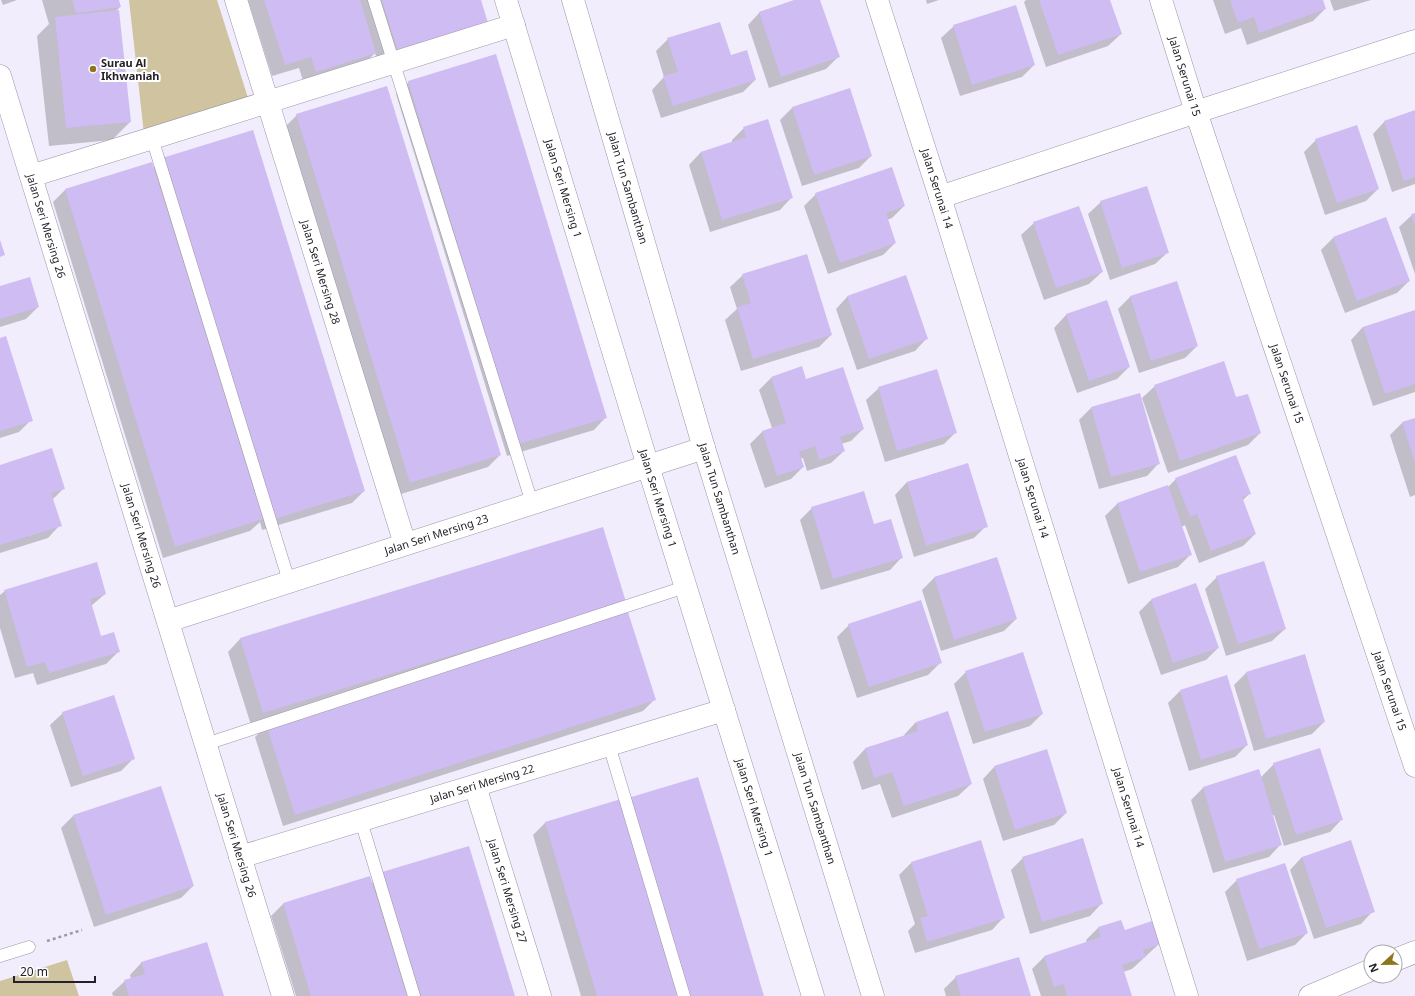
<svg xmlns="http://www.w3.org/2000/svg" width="1415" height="996" viewBox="0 0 1415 996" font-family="'Noto Sans',sans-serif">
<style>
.green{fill:#cfc49f}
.shadow{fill:#0003}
.building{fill:#cfbcf3}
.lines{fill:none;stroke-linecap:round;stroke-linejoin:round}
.service-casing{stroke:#9b95a7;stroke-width:13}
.minor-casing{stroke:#9b95a7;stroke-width:23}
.tertiary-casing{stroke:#9b95a7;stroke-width:23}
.path{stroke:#9e9aa5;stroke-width:2.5;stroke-dasharray:3 3;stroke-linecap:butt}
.service{stroke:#fff;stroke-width:12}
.minor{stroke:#fff;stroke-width:22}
.tertiary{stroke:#fff;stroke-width:22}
.poi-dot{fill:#8d771c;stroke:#fff;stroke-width:1.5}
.labels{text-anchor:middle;stroke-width:4;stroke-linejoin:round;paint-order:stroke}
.poi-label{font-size:11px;font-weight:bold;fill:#242128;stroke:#fff;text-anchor:start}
.street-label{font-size:11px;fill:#242128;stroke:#fff}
</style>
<rect width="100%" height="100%" fill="#f2edfc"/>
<!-- green -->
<g class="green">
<polygon points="129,0 217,0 249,101 144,134"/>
<polygon points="67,960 79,996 0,996 0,981"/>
</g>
<!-- shadow -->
<g class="shadow">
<polygon points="1,0 17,0 3,5"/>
<polygon points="42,0 118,0 120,7 116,11 130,122 112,140 49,146 37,36 49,24"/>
<polygon points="248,0 479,0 380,69 375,53 363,65 304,84 299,68 272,76"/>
<polygon points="797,0 819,0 838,57 826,69 769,88 748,25 760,12"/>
<polygon points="926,0 939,0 927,4"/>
<polygon points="1026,0 1109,0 1121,34 1108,46 1046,67 1024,2"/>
<polygon points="1213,0 1322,0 1325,9 1313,21 1247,45 1241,28 1225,34"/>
<polygon points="1330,0 1371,0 1334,11"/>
<polygon points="954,26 1034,65 1022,77 960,96 941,38"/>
<polygon points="668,39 730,57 755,80 743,92 661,118 652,90 664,77 656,51"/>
<polygon points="409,82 606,417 594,430 507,456 396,94"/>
<polygon points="849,90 871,156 859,168 802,186 780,120 792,108"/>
<polygon points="1415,111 1415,184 1392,192 1373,134 1385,121"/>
<polygon points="297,115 500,455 488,467 398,495 285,127"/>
<polygon points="744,128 792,197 780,210 710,232 689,165 701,152 732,143 732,140"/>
<polygon points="1316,140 1378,189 1366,201 1325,215 1304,152"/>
<polygon points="162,159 364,491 352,503 262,530 260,522 250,531 163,558 53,202 65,190 153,168"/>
<polygon points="816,194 904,206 892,218 887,220 895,243 883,255 828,274 804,206"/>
<polygon points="1101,202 1168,252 1155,264 1110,280 1088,214"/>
<polygon points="1415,214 1415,274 1399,227 1412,215"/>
<polygon points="1034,223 1102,272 1089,284 1044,300 1021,235"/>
<polygon points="1333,238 1409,281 1397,293 1345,313 1321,250"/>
<polygon points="743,275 831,335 819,347 741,371 725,320 737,309 730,287"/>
<polygon points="1176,282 1197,346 1185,358 1139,373 1118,309 1130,297"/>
<polygon points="0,287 38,307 26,319 0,327"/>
<polygon points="848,296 927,338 915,351 857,370 836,309"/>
<polygon points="1107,302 1129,367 1117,379 1077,393 1054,328 1066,315"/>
<polygon points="1415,314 1415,392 1373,406 1351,340 1363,327"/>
<polygon points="0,339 31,420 19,432 0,438"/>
<polygon points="801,368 806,381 863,429 851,441 841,444 844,451 831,463 807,471 803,458 800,459 803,467 791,479 765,488 750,444 762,432 772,428 759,390 771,378"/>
<polygon points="1155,386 1236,399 1260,433 1248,445 1168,473 1142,398"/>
<polygon points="879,388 956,432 944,444 885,462 866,400"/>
<polygon points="1091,408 1159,463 1147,476 1099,489 1079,420"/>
<polygon points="1415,419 1415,495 1410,497 1390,435 1402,423"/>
<polygon points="967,464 986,526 974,538 914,557 895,495 907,482"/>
<polygon points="0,466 64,488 52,500 60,525 48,538 0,553"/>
<polygon points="1176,479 1249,494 1242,501 1255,534 1243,546 1199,563 1185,525 1181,527 1190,555 1178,567 1128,584 1105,516 1117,504 1167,488"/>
<polygon points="812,508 874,525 902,557 890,570 821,590 800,520"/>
<polygon points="602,528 611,615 655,699 643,711 283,826 255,737 267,725 251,725 228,652 240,639"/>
<polygon points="996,558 1016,619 1004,631 941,651 922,590 934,578"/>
<polygon points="1217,577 1285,629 1272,641 1226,656 1205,589"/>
<polygon points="5,591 105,594 91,606 100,637 119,651 106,664 37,685 33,673 15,678 0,628 0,595"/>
<polygon points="1151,600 1218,648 1206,660 1161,675 1139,612"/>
<polygon points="849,625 941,662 928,675 857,698 837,637"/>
<polygon points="1305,656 1324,722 1312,734 1254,751 1234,685 1246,673"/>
<polygon points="966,672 1042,714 1030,726 973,744 954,684"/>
<polygon points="1180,691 1247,745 1235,757 1189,771 1168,703"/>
<polygon points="63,713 134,758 121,771 71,787 50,725"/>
<polygon points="916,722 971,784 958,796 892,818 880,784 862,790 853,762 865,749 905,737 904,735"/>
<polygon points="1274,764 1342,819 1330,832 1284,846 1274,815 1272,816 1281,844 1269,857 1213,873 1191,800 1203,788 1259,771 1261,777"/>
<polygon points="995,766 1066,813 1054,825 1003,841 983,779"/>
<polygon points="73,816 193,886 181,898 94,927 61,828"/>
<polygon points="546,822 763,996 581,996 533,835"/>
<polygon points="1302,857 1373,911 1361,924 1314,939 1290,870"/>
<polygon points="1023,858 1102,903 1090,916 1030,934 1011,870"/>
<polygon points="911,863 1004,917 992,930 915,953 908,931 915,924 899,875"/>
<polygon points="383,873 514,996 296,996 271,916 283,904 371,884"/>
<polygon points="1237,880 1307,933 1295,945 1247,961 1225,892"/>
<polygon points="1120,921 1124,931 1159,944 1132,969 1123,972 1131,996 1041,996 1032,969 1044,957 1087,943 1086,940 1098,928"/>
<polygon points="142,962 222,996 113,996 112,993 125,981 131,979 130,975"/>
<polygon points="956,977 1030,996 946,996 944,989"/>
</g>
<!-- building -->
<g class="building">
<polygon points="72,0 119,0 121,7 76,13"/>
<polygon points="264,0 360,0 376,53 316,72 311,57 285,65"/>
<polygon points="382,0 481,0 488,23 398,51"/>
<polygon points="794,0 820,0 840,57 781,77 759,12"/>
<polygon points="1039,0 1110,0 1122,34 1058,55"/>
<polygon points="1230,0 1323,0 1326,9 1259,33 1254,17 1238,23"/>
<polygon points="1016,5 1035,65 972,85 953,25"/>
<polygon points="119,10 131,122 66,128 55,17"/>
<polygon points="720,22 731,55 747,50 756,80 673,106 663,76 678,72 667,38"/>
<polygon points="496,54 607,418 519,444 408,81"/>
<polygon points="387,86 501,455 410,483 296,114"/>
<polygon points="850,88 872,156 814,175 792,107"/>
<polygon points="1415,110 1415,177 1404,181 1384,121"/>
<polygon points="768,119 793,198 722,220 701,152 746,137 743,127"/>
<polygon points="1357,125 1379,189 1337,203 1315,139"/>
<polygon points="253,130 365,491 274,519 162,158"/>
<polygon points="152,162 263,519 175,547 65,189"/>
<polygon points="892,167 905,206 886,213 896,243 840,263 815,193"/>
<polygon points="1147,186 1169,253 1122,268 1100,201"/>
<polygon points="1079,206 1103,272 1056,288 1033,222"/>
<polygon points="1415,213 1415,225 1411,214"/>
<polygon points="1386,217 1410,281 1357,301 1333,237"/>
<polygon points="0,240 5,255 0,257"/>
<polygon points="807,254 832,335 753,359 737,307 751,303 742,274"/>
<polygon points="906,275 928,339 869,359 847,296"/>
<polygon points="30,277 39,307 0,319 0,286"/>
<polygon points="1177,281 1198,346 1151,361 1130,296"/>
<polygon points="1107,300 1130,367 1089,381 1066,314"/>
<polygon points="1415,310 1415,384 1385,394 1363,327"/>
<polygon points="6,336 33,421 0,431 0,338"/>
<polygon points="1224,361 1236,397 1248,394 1261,433 1180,461 1154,385"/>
<polygon points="802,366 806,379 843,367 864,429 840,437 845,451 819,460 815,446 799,452 804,467 777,476 762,431 786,423 771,377"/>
<polygon points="937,369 957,433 897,451 878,387"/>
<polygon points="1140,393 1160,464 1111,477 1091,407"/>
<polygon points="1415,418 1415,463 1402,422"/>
<polygon points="52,448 65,489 51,493 62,526 0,545 0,465"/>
<polygon points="1236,455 1251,494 1242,497 1256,534 1211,551 1197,514 1190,517 1175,478"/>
<polygon points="968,463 988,527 926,546 907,482"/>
<polygon points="1168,485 1192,555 1140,572 1117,503"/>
<polygon points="864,491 874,524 891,519 903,558 833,579 811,507"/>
<polygon points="603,527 626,602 263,713 240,638"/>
<polygon points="997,557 1017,619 954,640 934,577"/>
<polygon points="1264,561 1286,629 1238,644 1216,576"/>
<polygon points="97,562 106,594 90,599 101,636 114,632 120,652 49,673 45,662 27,667 4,590"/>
<polygon points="1196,583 1219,648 1173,663 1151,599"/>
<polygon points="921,600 942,663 869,687 848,624"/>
<polygon points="627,609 656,700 295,815 266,724"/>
<polygon points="1023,652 1043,714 985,732 965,671"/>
<polygon points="1305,654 1325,722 1266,739 1246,672"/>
<polygon points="1227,675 1248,745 1201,760 1180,690"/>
<polygon points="114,695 135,759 83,776 62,712"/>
<polygon points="948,711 972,784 904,806 892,772 874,778 865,748 918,731 916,722"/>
<polygon points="1320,748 1343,820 1296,835 1273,763"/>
<polygon points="1047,749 1067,813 1015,830 994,766"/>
<polygon points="1259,769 1282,845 1225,862 1203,787"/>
<polygon points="698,777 722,855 764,996 687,996 628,798"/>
<polygon points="161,786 194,886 106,915 73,815"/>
<polygon points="621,799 679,996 597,996 560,873 545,822"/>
<polygon points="1083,838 1103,904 1042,922 1022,857"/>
<polygon points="981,840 1005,918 927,942 920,918 928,916 911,862"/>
<polygon points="1351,840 1375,912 1326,928 1302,857"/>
<polygon points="469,846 515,996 421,996 382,872"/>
<polygon points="1285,863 1308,933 1259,949 1236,879"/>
<polygon points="370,876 407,996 311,996 283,903"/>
<polygon points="1121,920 1125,930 1152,921 1160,944 1143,950 1146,957 1122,965 1132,996 1067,996 1064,984 1054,987 1044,956 1101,937 1098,927"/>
<polygon points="207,942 224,996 129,996 124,980 145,974 141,962"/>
<polygon points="1019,957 1031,996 961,996 955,976"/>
</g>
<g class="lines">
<defs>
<g id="service">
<polyline points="374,0 532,503"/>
<polyline points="152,138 289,581"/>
<polyline points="206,744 685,587"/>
<polyline points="609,745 684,996"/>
<polyline points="361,821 414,996"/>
<polyline points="0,956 29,947"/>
</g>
<g id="minor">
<path id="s1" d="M236,0L405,544"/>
<path id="s2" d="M506,0L648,466L813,996"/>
<path id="s3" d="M877,0L940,197L1187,996"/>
<path id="s4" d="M1161,0L1196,112L1415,766"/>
<path id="s5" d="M0,76L283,996"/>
<polyline points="31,176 514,25"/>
<polyline points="940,197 1196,112 1415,41"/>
<path id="s6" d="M168,621L704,448"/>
<path id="s7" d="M475,786L540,996"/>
<path id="s8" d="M240,857L724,710"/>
<polyline points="1395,960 1415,952"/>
<polyline points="1310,996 1371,970"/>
</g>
<g id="tertiary">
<path id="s9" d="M573,0L704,448L873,996"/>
</g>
</defs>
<!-- service casing -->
<use href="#service" class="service-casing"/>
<!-- minor casing -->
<use href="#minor" class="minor-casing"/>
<!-- tertiary casing -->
<use href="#tertiary" class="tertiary-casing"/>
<!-- path -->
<polyline class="path" points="47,941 82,930"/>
<!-- service -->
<use href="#service" class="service"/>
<!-- minor -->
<use href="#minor" class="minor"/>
<!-- tertiary -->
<use href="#tertiary" class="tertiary"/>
</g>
<!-- markers -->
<circle class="poi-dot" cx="93" cy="69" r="4"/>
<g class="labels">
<!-- poi labels -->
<g class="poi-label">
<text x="101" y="67">Surau Al<tspan x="101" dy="13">Ikhwaniah</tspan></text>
</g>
<!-- street labels -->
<g class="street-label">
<text dy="4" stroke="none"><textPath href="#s4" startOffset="80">Jalan Serunai 15</textPath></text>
<text dy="4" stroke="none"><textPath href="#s9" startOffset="196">Jalan Tun Sambanthan</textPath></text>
<text dy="4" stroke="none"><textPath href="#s3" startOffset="198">Jalan Serunai 14</textPath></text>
<text dy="4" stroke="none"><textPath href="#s2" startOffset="197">Jalan Seri Mersing 1</textPath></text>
<text dy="4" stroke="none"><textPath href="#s5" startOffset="157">Jalan Seri Mersing 26</textPath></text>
<text dy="4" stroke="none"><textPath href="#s1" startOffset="285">Jalan Seri Mersing 28</textPath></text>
<text dy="4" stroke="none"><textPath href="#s4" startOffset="404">Jalan Serunai 15</textPath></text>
<text dy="4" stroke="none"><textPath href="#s2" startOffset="521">Jalan Seri Mersing 1</textPath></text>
<text dy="4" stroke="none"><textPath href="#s3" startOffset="522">Jalan Serunai 14</textPath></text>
<text dy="4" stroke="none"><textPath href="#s9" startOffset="520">Jalan Tun Sambanthan</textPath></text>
<text dy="4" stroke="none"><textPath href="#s6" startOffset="282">Jalan Seri Mersing 23</textPath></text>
<text dy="4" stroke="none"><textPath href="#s5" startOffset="481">Jalan Seri Mersing 26</textPath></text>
<text dy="4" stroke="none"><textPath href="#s4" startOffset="728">Jalan Serunai 15</textPath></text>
<text dy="4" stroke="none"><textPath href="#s8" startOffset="253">Jalan Seri Mersing 22</textPath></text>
<text dy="4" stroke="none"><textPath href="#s3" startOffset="846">Jalan Serunai 14</textPath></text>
<text dy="4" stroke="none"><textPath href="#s2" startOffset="845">Jalan Seri Mersing 1</textPath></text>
<text dy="4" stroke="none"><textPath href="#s9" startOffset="844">Jalan Tun Sambanthan</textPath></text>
<text dy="4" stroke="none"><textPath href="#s5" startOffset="805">Jalan Seri Mersing 26</textPath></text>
<text dy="4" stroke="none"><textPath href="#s7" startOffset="110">Jalan Seri Mersing 27</textPath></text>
</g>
</g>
<!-- north arrow -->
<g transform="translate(1383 964) rotate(248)"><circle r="19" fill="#ffffff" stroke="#a7a6a9"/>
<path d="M0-3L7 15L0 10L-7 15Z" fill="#8d771c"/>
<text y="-6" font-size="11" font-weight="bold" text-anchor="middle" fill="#242128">N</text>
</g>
<!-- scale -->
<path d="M14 976v6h81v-6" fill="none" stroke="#242128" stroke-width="2"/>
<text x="20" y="976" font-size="12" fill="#242128" stroke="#ffffff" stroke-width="3" paint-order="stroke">20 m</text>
</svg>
